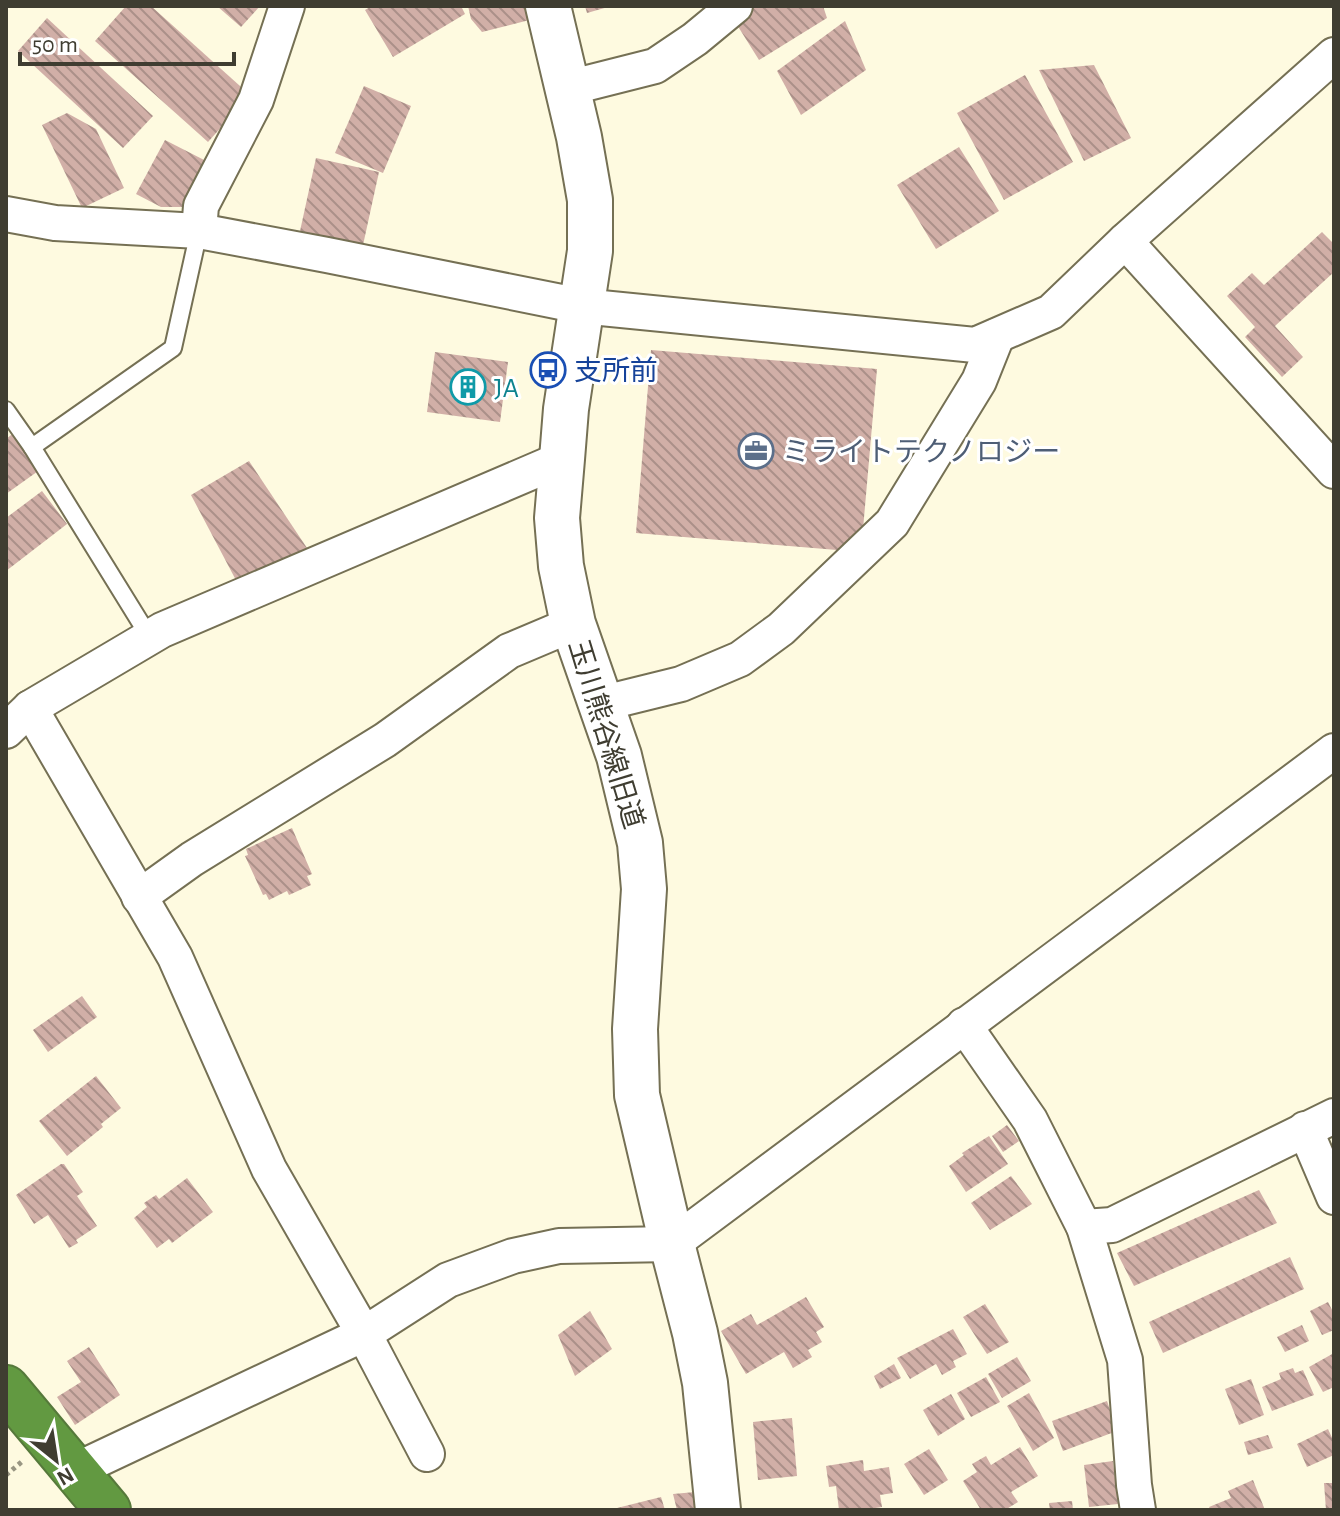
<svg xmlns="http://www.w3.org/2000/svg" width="1340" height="1516" viewBox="0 0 1340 1516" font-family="'Alegreya Sans','Noto Sans JP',sans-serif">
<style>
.building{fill:url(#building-back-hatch)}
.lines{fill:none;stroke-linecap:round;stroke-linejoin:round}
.lane-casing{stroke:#757054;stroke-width:20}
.street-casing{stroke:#757054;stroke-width:38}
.secondary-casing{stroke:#757054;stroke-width:48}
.highway-casing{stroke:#56793b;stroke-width:48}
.path{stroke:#999683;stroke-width:5;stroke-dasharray:4 4;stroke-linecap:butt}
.lane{stroke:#fff;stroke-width:16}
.street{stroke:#fff;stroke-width:34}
.secondary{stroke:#fff;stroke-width:44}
.highway{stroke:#629941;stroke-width:44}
.labels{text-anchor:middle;stroke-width:6;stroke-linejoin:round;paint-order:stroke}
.transit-label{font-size:28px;fill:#164399;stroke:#fff;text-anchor:start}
.culture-label{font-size:28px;fill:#0d838f;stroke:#fff;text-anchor:start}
.service-label{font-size:28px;fill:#4e5e75;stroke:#fff;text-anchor:start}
.street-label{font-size:28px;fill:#3f3d31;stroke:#fff}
</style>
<defs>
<pattern id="building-back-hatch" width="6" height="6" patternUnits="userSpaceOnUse" patternTransform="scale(2)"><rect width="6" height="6" fill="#d1afa7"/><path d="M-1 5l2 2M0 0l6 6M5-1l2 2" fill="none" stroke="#ab9089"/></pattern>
</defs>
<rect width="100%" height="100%" fill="#fefae0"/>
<!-- building -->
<g class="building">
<polygon points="126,6 151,6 250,95 208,142 95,41"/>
<polygon points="217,6 260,6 241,27"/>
<polygon points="372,6 461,6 465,14 393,57 365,10"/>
<polygon points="468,6 543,6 545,16 482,32 471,19"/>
<polygon points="585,6 608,6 608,7 587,13"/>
<polygon points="737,6 823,6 827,18 759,60 729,12"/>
<polygon points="47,18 153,116 123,148 18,51"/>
<polygon points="845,21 866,70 801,115 777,71"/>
<polygon points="1094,65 1131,138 1084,161 1039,70"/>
<polygon points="1025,75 1073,162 1004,200 957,113"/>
<polygon points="364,86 411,106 383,173 335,153"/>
<polygon points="67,113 96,129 124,188 82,208 42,125"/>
<polygon points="165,140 208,162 184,207 161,207 136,194"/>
<polygon points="959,147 999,211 936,249 897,185"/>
<polygon points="316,158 379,172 363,245 300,231"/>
<polygon points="1322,232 1334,244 1334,272 1275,326 1303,357 1282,377 1245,337 1255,327 1227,296 1252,273 1264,285"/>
<polygon points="651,350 877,369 861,552 636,533"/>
<polygon points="435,352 508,362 500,422 427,412"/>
<polygon points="15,432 41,469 6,494 6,439"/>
<polygon points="249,461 311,554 238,584 191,495"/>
<polygon points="42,491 67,524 6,571 6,518"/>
<polygon points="292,828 312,874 307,876 311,885 289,895 287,891 269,900 266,894 263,895 245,856 248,855 246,849"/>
<polygon points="82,996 97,1017 48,1052 33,1030"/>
<polygon points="96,1076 121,1108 101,1124 103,1127 67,1156 39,1121"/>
<polygon points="1007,1125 1019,1141 1003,1152 992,1136"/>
<polygon points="989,1136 1008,1164 966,1192 949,1166 964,1155 962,1153"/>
<polygon points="61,1164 64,1164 83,1192 77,1196 97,1226 76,1240 78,1243 69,1248 48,1215 34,1224 16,1195"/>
<polygon points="1011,1176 1032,1204 990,1230 971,1203"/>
<polygon points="187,1178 213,1212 172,1243 169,1239 157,1248 134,1218 147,1207 144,1203 156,1195 159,1199"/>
<polygon points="1259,1190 1277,1223 1134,1286 1117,1253"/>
<polygon points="1290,1257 1304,1289 1163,1353 1149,1322"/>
<polygon points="806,1297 824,1327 816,1332 822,1342 808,1350 812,1357 793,1368 784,1352 746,1374 721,1331 751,1314 757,1325"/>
<polygon points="1328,1302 1334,1314 1334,1330 1322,1335 1310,1311"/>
<polygon points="985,1304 1009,1342 987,1354 963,1317"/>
<polygon points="590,1311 612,1349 575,1376 558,1335"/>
<polygon points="1302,1325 1309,1341 1285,1352 1277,1337"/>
<polygon points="953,1329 967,1354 953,1361 956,1367 942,1375 936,1364 910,1379 897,1358"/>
<polygon points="89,1347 120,1395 75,1425 57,1397 81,1382 67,1361"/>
<polygon points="1334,1353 1334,1387 1323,1392 1309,1367"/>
<polygon points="1017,1357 1031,1381 1002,1398 988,1374"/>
<polygon points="894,1364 901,1378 880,1389 874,1376"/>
<polygon points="1293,1368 1295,1373 1303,1370 1314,1395 1272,1411 1262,1387 1281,1379 1279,1373"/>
<polygon points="986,1377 1000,1402 971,1417 957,1393"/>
<polygon points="1251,1379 1264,1415 1239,1425 1225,1389"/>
<polygon points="1029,1393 1054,1438 1033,1451 1007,1406"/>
<polygon points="951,1394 965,1419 938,1436 923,1410"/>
<polygon points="1107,1401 1117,1431 1063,1451 1052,1421"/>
<polygon points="792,1418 797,1476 758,1480 753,1422"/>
<polygon points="1328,1429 1334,1442 1334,1455 1307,1467 1297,1444"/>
<polygon points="1268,1435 1273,1448 1248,1455 1244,1442"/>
<polygon points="1020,1447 1038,1476 1011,1492 1018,1502 1005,1510 981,1510 963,1481 977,1472 972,1464 986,1456 991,1465"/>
<polygon points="929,1449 948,1480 924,1495 904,1464"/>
<polygon points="863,1460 864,1471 889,1467 893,1493 880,1495 882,1507 861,1510 839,1510 836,1486 829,1487 826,1466"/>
<polygon points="1113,1461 1118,1504 1089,1507 1084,1465"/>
<polygon points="1253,1480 1265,1510 1211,1510 1209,1507 1231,1498 1228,1491"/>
<polygon points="1324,1483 1334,1483 1334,1510 1326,1510"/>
<polygon points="695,1492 698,1510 677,1510 673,1494"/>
<polygon points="661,1497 665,1510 613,1510 613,1509"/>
<polygon points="1072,1501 1073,1510 1050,1510 1049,1503"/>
</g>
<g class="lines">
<defs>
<g id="lane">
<polyline points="6,410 32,447"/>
<polyline points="150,638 32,447 173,348 199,231"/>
</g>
<g id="street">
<polyline points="568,88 655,66 695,39 735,6"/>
<polyline points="6,214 55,223 199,231 327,255 581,306 975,345 1051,312 1125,241 1334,55"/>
<polyline points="199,231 201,206 256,100 287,6"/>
<polyline points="1125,241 1334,471"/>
<polyline points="600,704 681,684 740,659 781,629 892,523 979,381 997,336"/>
<polyline points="30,708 175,957 269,1169 364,1334 427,1454"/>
<polyline points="6,731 30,708 162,630 562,459"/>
<polyline points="139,897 192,859 385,740 509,651 573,624"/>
<polyline points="964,1025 1030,1120 1084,1227 1125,1360 1134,1485 1138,1510"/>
<polyline points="1305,1129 1334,1197"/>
<polyline points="1084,1227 1112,1225 1334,1116"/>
<polyline points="76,1470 364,1334 448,1280 513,1256 559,1246 672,1244 1334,751"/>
</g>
<polyline id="secondary" points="548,6 579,137 590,200 590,251 566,409 562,459 557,518 561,566 573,624 619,756 640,843 644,889 635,1029 637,1095 672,1244 695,1333 705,1383 718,1510"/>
<polyline id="highway" points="6,1388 108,1510"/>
</defs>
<!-- lane casing -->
<use href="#lane" class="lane-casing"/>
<!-- street casing -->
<use href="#street" class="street-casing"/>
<!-- secondary casing -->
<use href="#secondary" class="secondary-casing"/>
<!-- highway casing -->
<use href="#highway" class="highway-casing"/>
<!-- path -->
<polyline class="path" points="6,1475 24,1460"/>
<!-- lane -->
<use href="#lane" class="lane"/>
<!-- street -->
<use href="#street" class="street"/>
<!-- secondary -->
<use href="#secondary" class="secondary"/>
<!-- highway -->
<use href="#highway" class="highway"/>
</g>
<!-- icons -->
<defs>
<symbol id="bus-ring" viewBox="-11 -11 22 22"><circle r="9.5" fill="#fff" stroke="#1a4fb4" stroke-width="1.5"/><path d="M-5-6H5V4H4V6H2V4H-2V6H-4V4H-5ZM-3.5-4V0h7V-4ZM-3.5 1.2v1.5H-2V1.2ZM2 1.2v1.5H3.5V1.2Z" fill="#1a4fb4"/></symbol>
<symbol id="building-ring" viewBox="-11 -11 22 22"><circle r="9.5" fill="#fff" stroke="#0f9aa8" stroke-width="1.5"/><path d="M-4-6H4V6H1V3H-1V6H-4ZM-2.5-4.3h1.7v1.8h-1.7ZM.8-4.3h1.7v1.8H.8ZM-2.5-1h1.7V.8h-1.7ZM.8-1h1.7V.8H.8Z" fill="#0f9aa8"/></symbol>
<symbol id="office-ring" viewBox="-11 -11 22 22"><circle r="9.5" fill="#fff" stroke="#5c6f8a" stroke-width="1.5"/><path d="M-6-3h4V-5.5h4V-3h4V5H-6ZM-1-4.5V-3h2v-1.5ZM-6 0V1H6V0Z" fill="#5c6f8a"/></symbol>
</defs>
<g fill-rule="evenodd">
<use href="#bus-ring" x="528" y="350" width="40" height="40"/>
<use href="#building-ring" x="448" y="367" width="40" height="40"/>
<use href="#office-ring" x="736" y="431" width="40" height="40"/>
</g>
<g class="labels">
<!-- transit labels -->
<g class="transit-label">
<text x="574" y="380">支所前</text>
</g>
<!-- culture labels -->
<g class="culture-label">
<text x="494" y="397">JA</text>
</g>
<!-- service labels -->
<g class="service-label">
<text x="782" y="461">ミライトテクノロジー</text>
</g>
<!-- street labels -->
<g class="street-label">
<text transform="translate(607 734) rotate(73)" y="10">玉川熊谷線旧道</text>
</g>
</g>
<!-- border -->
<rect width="1340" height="1516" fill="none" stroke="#3f3d31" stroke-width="16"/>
<!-- north arrow -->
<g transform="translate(56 1460) rotate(150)" stroke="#ffffff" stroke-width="6" paint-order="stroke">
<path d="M0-6L14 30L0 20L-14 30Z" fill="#3f3d31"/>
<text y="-12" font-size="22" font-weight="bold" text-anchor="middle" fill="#3f3d31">N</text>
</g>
<!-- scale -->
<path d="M20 52v12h214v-12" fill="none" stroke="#3f3d31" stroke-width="4"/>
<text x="32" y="52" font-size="24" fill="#3f3d31" stroke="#ffffff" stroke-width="6" paint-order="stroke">50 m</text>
</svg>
